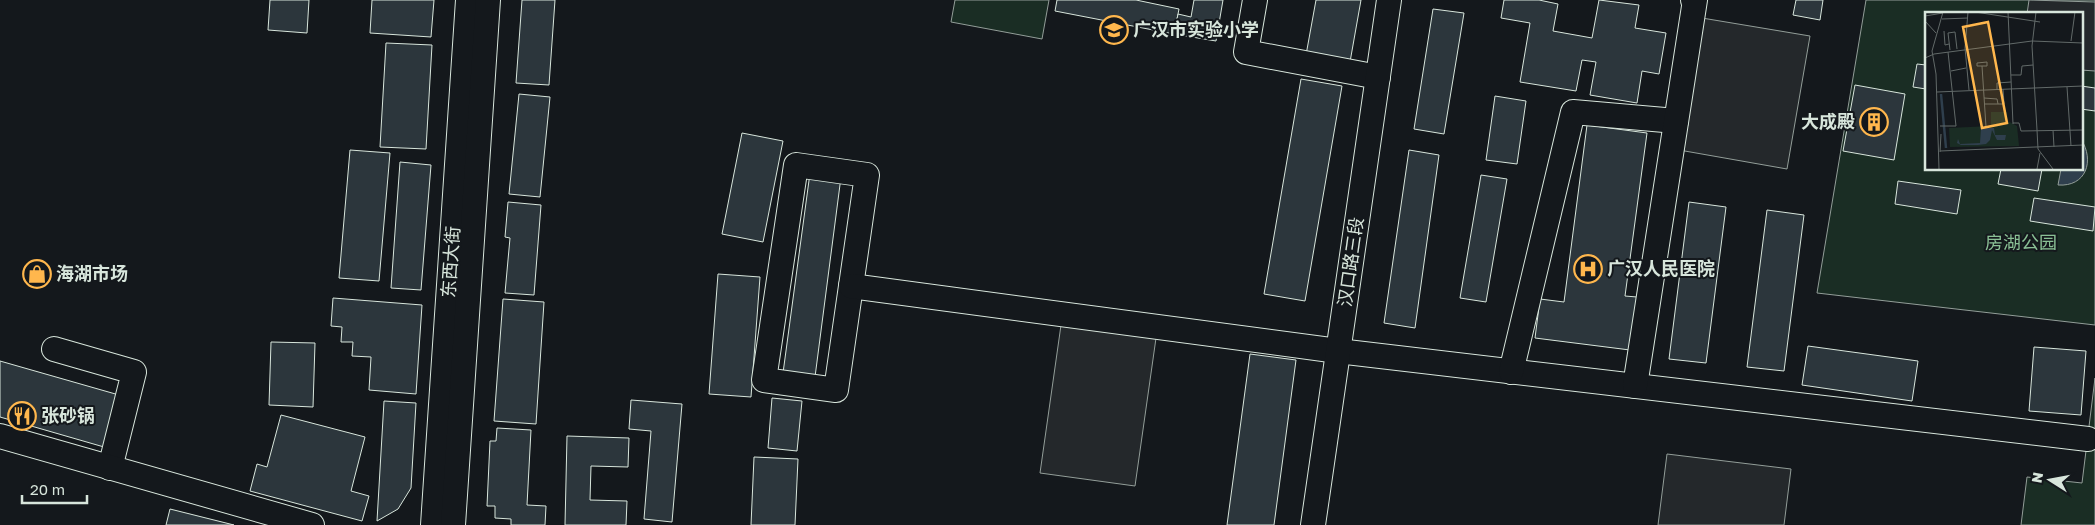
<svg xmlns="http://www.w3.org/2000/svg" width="2095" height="525" viewBox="0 0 2095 525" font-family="'Golos Text','Noto Sans SC',sans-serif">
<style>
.green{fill:#1a2d24;stroke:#939e99;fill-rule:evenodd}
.parking{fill:#24282b;stroke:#939e99}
.water{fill:#2f3f4d;stroke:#939e99}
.building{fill:#2c363c;stroke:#d8e6dc}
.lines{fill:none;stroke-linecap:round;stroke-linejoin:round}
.minor-casing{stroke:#d8e6dc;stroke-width:26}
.minor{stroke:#14181c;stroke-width:24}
.labels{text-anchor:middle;stroke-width:4;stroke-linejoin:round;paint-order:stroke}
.poi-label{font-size:18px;font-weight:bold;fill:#d8e6dc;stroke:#14181c;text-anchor:start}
.park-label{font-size:18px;fill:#8ac095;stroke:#14181c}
.street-label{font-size:18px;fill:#d8e6dc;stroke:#14181c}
.inset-river{fill:none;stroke:#2f3f4d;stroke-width:2.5}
.inset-road{fill:none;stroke:#626a69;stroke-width:1}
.view{fill:#ffb74d;fill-opacity:0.15;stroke:#ffb74d;stroke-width:2.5}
.inset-edge{fill:none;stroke:#d8e6dc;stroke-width:2.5}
</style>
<rect width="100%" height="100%" fill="#14181c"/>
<!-- green -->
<g class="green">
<polygon points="955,0 1049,0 1042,39 951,22"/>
<path d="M1866,0H2095V325L1817,293ZM1926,14H2081V169H1926Z"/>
<polygon points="2095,378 2095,525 2021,525 2027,477 2082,483"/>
</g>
<!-- parking -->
<g class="parking">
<polygon points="2029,0 2095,2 2095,71 2081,70 2081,14 2027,14"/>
<polygon points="1684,15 1810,36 1787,169 1662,147"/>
<polygon points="1063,311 1158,324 1135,486 1040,473"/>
<polygon points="1667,454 1791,469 1784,525 1658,525"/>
</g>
<!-- water -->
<path class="water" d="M2081,139C2095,161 2086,187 2058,185L2061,169H2081Z"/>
<!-- building -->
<g class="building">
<polygon points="270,0 309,0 307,33 268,30"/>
<polygon points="372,0 434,0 431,37 370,33"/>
<polygon points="522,0 555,0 549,85 516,83"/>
<polygon points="1057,0 1136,0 1179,9 1174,34 1055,11"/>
<polygon points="1194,0 1223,0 1216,41 1174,34 1178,14 1191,17"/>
<polygon points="1316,0 1361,0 1350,62 1306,55"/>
<polygon points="1504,0 1539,0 1558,4 1553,31 1592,38 1599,0 1639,5 1635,28 1666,33 1659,74 1642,71 1637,103 1590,95 1596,62 1582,60 1576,91 1520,82 1530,23 1501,18"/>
<polygon points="1796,0 1823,0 1820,20 1793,15"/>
<polygon points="1433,9 1464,13 1444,134 1414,129"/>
<polygon points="386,43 432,45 426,149 380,147"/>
<polygon points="1917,64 1926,65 1926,89 1913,87"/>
<polygon points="1301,79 1342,86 1305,301 1264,294"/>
<polygon points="1855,85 1905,94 1894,160 1843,151"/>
<polygon points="2081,86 2095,88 2095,111 2081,109"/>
<polygon points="519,94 550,97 540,197 509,194"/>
<polygon points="1495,96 1526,101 1517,164 1486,160"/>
<polygon points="1587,125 1647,133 1625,296 1637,297 1630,350 1535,338 1540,299 1564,302"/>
<polygon points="742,133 783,141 763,242 722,234"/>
<polygon points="350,150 390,153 379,281 339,278"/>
<polygon points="1409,150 1439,155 1415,328 1384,323"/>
<polygon points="400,162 431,165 421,290 391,288"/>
<polygon points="2001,169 2042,169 2038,191 1998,184"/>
<polygon points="810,173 841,177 815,377 783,373"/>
<polygon points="1481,175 1507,179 1486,302 1460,298"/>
<polygon points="1898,181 1961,190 1957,214 1895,204"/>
<polygon points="2034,198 2095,207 2093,231 2030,221"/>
<polygon points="508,202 541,205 534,295 505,293 510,238 505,237"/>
<polygon points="1689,202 1726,207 1706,363 1669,359"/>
<polygon points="1767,210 1804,215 1784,371 1747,367"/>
<polygon points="718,274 760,277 751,397 709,394"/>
<polygon points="333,298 422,305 416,394 369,390 371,357 352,356 353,342 341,342 342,327 331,326"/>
<polygon points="503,299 544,302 536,424 494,421"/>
<polygon points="271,342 315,343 313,407 269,405"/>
<polygon points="1808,346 1918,361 1912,401 1802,385"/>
<polygon points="2034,347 2086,351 2081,415 2029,411"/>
<polygon points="1250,354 1296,360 1274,525 1227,525"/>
<polygon points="0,361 119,395 104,447 0,417"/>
<polygon points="772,398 802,401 797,451 768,448"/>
<polygon points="631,400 682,404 672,522 644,519 651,431 629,429"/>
<polygon points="384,401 416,403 411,488 398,509 377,521"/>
<polygon points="281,415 365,437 351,491 369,496 362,521 250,491 257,464 267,467"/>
<polygon points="497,428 531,430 527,505 546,506 545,525 511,525 511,519 495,518 495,506 487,506 490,441 496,441"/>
<polygon points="567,436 629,438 628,467 591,466 590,500 627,501 626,525 565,525"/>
<polygon points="754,457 798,459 795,525 751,525"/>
<polygon points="170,509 234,525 166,525"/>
</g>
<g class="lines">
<defs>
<g id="minor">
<polyline points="1255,0 1246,52 1378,77"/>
<polygon points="796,165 867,175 836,390 764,380"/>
<polyline points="851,286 1338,351 2088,439"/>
<polyline points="54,349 134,372 110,468"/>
<polyline points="1511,372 1573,112 1676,121"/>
<polyline points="1635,386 1695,0 1693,0"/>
<polyline points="0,436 312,525"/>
<polyline points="433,525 468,0"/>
<polyline points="453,525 488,0"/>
<polyline points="1313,525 1389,0"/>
</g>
</defs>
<!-- minor casing -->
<use href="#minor" class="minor-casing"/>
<!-- minor -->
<use href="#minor" class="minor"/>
</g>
<!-- icons -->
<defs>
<symbol id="school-ring" viewBox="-11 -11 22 22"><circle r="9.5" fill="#14181c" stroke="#ffb74d" stroke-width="1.5"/><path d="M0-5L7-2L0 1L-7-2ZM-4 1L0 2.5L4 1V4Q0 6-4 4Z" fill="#ffb74d"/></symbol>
<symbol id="building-ring" viewBox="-11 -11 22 22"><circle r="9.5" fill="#14181c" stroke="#ffb74d" stroke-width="1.5"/><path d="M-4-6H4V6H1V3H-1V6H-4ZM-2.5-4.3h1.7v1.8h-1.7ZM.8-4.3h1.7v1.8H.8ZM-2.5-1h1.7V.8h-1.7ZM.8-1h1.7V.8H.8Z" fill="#ffb74d"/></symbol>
<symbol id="hospital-ring" viewBox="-11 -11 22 22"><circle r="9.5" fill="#14181c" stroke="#ffb74d" stroke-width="1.5"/><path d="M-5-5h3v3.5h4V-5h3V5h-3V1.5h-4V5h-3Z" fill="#ffb74d"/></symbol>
<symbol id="shop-ring" viewBox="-11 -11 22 22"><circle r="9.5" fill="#14181c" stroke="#ffb74d" stroke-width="1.5"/><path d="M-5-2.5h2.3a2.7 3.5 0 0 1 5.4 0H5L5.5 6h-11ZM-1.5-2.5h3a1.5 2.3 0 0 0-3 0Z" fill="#ffb74d"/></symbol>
<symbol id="restaurant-ring" viewBox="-11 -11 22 22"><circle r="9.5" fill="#14181c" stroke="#ffb74d" stroke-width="1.5"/><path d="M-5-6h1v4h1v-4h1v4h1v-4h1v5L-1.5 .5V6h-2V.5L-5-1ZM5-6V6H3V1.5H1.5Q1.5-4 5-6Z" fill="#ffb74d"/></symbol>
</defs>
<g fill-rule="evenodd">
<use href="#school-ring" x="1098" y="14" width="32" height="32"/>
<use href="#building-ring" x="1858" y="106" width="32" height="32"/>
<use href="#hospital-ring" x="1572" y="253" width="32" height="32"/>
<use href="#shop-ring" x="21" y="258" width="32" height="32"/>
<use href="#restaurant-ring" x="6" y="400" width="32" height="32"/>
</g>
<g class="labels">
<!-- poi labels -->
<g class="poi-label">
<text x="1133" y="36">广汉市实验小学</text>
<text x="1855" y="128" text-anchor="end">大成殿</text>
<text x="1607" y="275">广汉人民医院</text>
<text x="56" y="280">海湖市场</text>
<text x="41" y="422">张砂锅</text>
</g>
<!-- park labels -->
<g class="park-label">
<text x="2021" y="249">房湖公园</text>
</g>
<!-- street labels -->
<g class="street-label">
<text transform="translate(451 262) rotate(-86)" y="6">东西大街</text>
<text transform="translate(1351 262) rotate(-82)" y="6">汉口路三段</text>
</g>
</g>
<!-- overview -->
<g transform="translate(1925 12)">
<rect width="158" height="158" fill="#14181c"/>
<path d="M66,100H82L83,109L92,114L94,134L25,135L24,116L66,114Z" fill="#1a2d24"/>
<path d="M56,116H69L70,123H81L80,128H72L67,118L65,128L61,132L53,133H36L32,131L33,127L35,132L55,131Z" fill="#2f3f4d"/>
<path class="inset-river" d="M16,82L21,136"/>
<path class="inset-road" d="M43,0L40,36L44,78M50,0L115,10M83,0L88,112M111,0L107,34L112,118M0,4L18,1M17,7L43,6M0,9L11,21M19,19L20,33L24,32M146,29L150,0M25,38L23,21L30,20L32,37M0,46L9,42L107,29L158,31M62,50V54H52V51ZM57,54L61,115M26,59L41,56M86,63H96L97,54L108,53M142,75L146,134M72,77V71L86,70M12,80L158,74M59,86L72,87L73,92M60,92H79L78,77M88,111H94L96,119L158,118M15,114H31L23,40M112,118L113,137L128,157M128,118L129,135M15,139L158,133M15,140L16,122M14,157L11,62L7,39L18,0M112,157L115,141"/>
<path class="view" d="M63,10L82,111L57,116L38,15Z"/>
<rect width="158" height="158" class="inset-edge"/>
</g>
<!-- north arrow -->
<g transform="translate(2050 480) rotate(281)" stroke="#14181c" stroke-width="4" paint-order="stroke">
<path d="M0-4L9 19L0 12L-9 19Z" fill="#d8e6dc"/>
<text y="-8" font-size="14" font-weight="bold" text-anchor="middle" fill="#d8e6dc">N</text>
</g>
<!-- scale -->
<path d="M22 495v8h65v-8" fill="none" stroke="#d8e6dc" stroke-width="2.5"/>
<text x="30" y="495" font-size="15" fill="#d8e6dc" stroke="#14181c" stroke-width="4" paint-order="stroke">20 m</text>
</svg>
